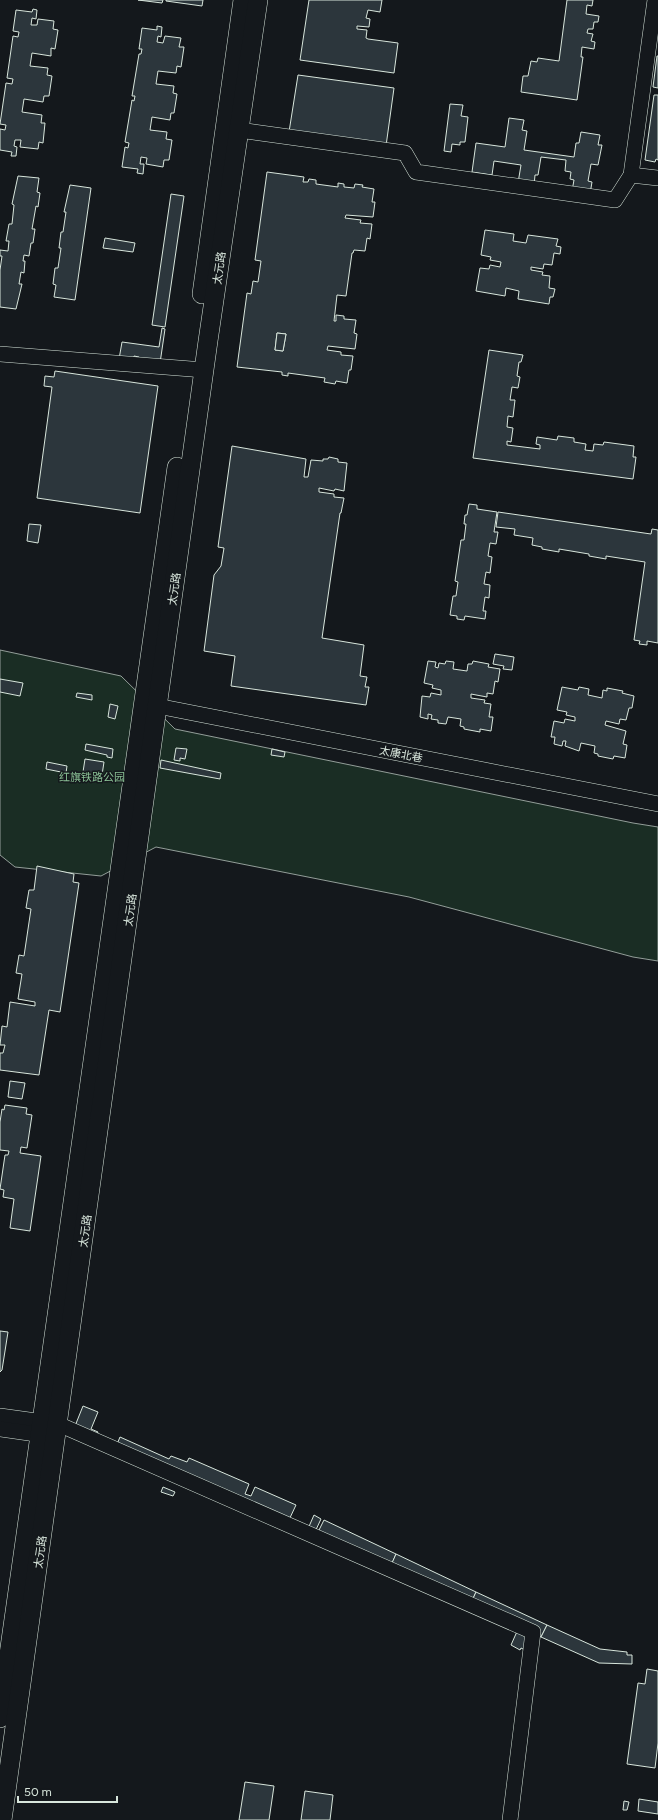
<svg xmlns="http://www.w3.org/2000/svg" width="658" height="1820" viewBox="0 0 658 1820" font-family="Figtree,'Noto Sans SC',sans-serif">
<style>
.green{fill:#1a2d24;stroke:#939e99}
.building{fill:#2c363c;stroke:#d8e6dc;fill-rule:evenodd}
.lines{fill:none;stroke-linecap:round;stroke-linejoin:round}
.minor-casing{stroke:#d8e6dc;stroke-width:16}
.major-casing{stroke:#d8e6dc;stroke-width:20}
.minor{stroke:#14181c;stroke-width:15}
.major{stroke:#14181c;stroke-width:19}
.labels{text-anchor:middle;stroke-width:3;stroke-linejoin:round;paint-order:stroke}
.street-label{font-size:11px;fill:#d8e6dc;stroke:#14181c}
.park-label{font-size:11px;fill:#8ac095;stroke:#14181c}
</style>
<rect width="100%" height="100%" fill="#14181c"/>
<!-- green -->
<polygon class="green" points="0,650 121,676 175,729 633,823 658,827 658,961 633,957 409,897 156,847 101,876 15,867 0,855"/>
<!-- building -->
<g class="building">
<polygon points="138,0 163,0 162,3"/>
<polygon points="166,0 203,0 202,6 166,1"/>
<polygon points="309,0 382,0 380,12 368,10 366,18 370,19 369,27 357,26 357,29 367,30 366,38 368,39 398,43 394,73 300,60"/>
<polygon points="567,0 593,0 592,6 587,5 586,14 599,16 598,22 594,22 593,29 588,29 587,33 593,34 591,41 595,42 594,49 582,47 581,57 583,57 577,100 521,92 523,76 528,76 531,61 537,62 538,58 559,61"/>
<polygon points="33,9 37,10 36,19 32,18 31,25 37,25 38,19 54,21 53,29 58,30 55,49 51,48 51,56 32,53 30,66 48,68 47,75 52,76 49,96 44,96 43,102 24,99 22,112 42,115 41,123 45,123 43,143 39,142 38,149 20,147 21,140 15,140 14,146 17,147 16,156 11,156 12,152 0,150 0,129 5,130 6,125 0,124 6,83 12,84 13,79 7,78 13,36 18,37 19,32 13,31 16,10 32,12"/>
<polygon points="157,26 162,27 161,37 158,36 157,42 163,43 165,36 181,38 179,47 184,47 181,67 177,66 176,73 158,71 156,84 174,86 173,93 177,94 174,113 171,113 170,120 152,117 150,130 167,132 166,139 172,140 169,160 164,160 163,167 146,164 147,158 141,157 140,164 144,164 143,174 137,173 138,169 122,167 125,147 128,148 129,143 125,142 132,100 134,101 135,96 132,96 139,54 141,54 142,49 139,49 142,28 157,30"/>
<polygon points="657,56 658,56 658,88 653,87"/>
<polygon points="298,75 394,88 386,146 289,132"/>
<polygon points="654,95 658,95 658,160 656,159 655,162 645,160"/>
<polygon points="450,104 463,105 461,116 468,117 465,142 460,142 460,145 452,144 451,152 444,151"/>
<polygon points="509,118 524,120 522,130 527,131 524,150 574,157 576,143 579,143 581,132 600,135 598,145 602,145 598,165 591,164 588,181 592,182 590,194 572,191 574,180 570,179 571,172 565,171 566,160 541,157 538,175 535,175 534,186 518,183 521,165 494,161 492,175 472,172 476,143 505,147"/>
<path d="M267,172L304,177L303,182H308L309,179L316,180V184L338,187V183L344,184V187L354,188L355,184L363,185L362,187L374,189L372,202H375L373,217L346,215L345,218L361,220L360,223L372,224L370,239L367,238L365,251L354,250L353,253H352L346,296L337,295L334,321H336V315L344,316V319L356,320L354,333L357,334L355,349L328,346L327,350L341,352V355L353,356L351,370H349L347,383L336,381L335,384L324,382L325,378L288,373V376L282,375V372L237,367L247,293L251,294L253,281L258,282L261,261L255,260ZM277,333L286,334L283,351L275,350Z"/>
<polygon points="18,176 39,178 37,192 40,193 38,207 36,206 32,229 35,229 33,243 31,243 29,256 24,255 23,261 25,261 24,273 21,272 19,284 22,284 16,309 0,307 0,270 2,256 0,256 0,250 8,251 9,241 6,241 9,224 12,224 14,205 12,204"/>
<polygon points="70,185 91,188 75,300 54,297 56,285 53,284 55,268 58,268 61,248 59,248 61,232 63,232 66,212 64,212"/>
<polygon points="171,194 184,196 165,327 152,325"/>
<polygon points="485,230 514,234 513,241 526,243 528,235 558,239 556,246 561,247 560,254 554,253 552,265 544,264 543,269 531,267 531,270 543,272 542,275 550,276 549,288 555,289 553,297 550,297 549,304 518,299 519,291 506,288 505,296 476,291 480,268 489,269 490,265 500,267 501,262 490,260 491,257 481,255"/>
<polygon points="105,238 135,243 133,252 103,248"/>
<polygon points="162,328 165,329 159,370 138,363 139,357 134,356 132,367 118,365 122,342 159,347"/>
<polygon points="277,333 286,334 283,351 275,350"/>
<polygon points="489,350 523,355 521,362 519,362 517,376 520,377 518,388 512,387 510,400 515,400 513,417 508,416 507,427 513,428 511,442 507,441 507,445 540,449 540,445 536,444 537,437 557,440 558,436 574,438 574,442 586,444 585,450 593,451 594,444 603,445 604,442 634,446 633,457 636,457 633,479 473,458"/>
<polygon points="55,371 158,386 140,513 37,498 52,387 44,386 45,376 54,377"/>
<polygon points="232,446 306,459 304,477 308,477 311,460 323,461 323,459 328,459 329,457 338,459 338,462 347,463 344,491 335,489 334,491 319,488 319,492 334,494 334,497 344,498 341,513 340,513 322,638 364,645 360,676 367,677 365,687 369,687 366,705 231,686 235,656 204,651 214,575 221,566 224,548 218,547"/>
<polygon points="469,504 477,505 477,509 497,512 494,532 498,532 496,544 490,543 488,556 492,557 490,573 486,572 484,584 490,585 489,598 485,597 483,611 486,611 485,619 465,616 464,620 457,619 457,616 450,615 453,596 456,596 458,582 455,581 461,540 464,540 466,524 464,524 465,515 467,515"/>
<polygon points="498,512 651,534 652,529 658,530 658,643 647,641 647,645 639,644 640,641 634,640 645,562 606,556 606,559 589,556 589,554 559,549 559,552 542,549 542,547 532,545 533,538 514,535 515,529 496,527"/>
<polygon points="29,524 41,525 38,543 27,541"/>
<polygon points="495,654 514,657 512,670 503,669 504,666 493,664"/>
<polygon points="428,661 436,662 435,667 438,668 439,663 445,664 446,661 454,662 453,669 467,671 468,664 472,664 473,661 489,664 488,667 500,669 498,682 495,681 493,694 487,693 487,697 471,694 471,698 485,700 484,703 491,704 489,717 493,717 491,731 480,729 480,732 464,729 464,727 460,726 461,719 448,717 446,724 438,723 438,720 431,719 432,715 428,714 428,719 420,717 422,696 430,697 431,693 441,695 441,690 432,688 433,685 424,683"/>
<polygon points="0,679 23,683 20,696 0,692"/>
<polygon points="562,687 578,690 579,687 589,689 588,695 602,698 603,690 607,691 607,688 623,691 622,693 634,696 632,708 629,708 626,720 620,719 619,724 606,721 605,725 626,731 623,744 627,745 625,758 614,756 613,759 598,756 598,754 594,753 595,746 581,743 579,751 565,746 566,741 563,741 562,746 554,744 555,737 551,737 554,721 564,723 565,719 575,721 575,717 566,715 567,712 557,710"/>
<polygon points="77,693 92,695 92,700 76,697"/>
<polygon points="110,704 118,706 115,719 108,717"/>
<polygon points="86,744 113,749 112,758 107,757 107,755 85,750"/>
<polygon points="176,748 187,749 185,759 180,758 180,761 174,760"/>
<polygon points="272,749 285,752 284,757 271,755"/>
<polygon points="85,759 104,762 102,775 83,772"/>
<polygon points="161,760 221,773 220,779 160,768"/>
<polygon points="47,762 67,766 66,773 46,769"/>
<polygon points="37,866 74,874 73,882 79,883 60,1012 49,1010 39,1075 0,1070 0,1053 3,1053 5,1045 0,1045 2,1026 7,1027 10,1002 35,1006 35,1002 18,999 22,974 16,973 19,955 24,956 31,909 26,908 29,890 34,890"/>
<polygon points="10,1081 25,1083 22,1099 8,1097"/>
<polygon points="5,1105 27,1108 26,1114 32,1115 27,1148 21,1147 20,1153 41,1156 30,1231 10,1228 14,1199 3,1197 4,1190 0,1189 5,1155 8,1155 9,1151 0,1150 0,1122 2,1109 4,1110"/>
<polygon points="0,1331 8,1332 2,1370 0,1372"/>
<polygon points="83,1406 98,1412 91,1429 98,1432 94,1440 73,1431"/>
<polygon points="120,1437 169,1459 171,1456 187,1462 189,1458 249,1484 245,1494 251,1496 255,1487 296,1505 288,1522 115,1449"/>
<polygon points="163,1487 175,1492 173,1496 161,1492"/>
<polygon points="314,1515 321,1519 314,1534 307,1531"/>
<polygon points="324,1520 396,1554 390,1568 316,1536"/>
<polygon points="396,1554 476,1592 470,1605 392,1563"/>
<polygon points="476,1592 547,1625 541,1637 470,1605"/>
<polygon points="547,1625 600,1649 627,1652 627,1655 632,1655 632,1664 599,1663 541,1637"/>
<polygon points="519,1627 537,1635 529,1652 521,1648 520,1650 511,1645"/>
<polygon points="647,1669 658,1671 658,1743 655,1768 627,1764 638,1683 645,1684"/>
<polygon points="245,1782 274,1786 269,1820 239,1820"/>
<polygon points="305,1791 333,1795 330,1820 301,1820"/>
<polygon points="639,1799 658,1802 658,1814 638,1811"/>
<polygon points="624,1801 629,1802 627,1810 623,1810"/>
</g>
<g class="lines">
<defs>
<g id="minor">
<polyline points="239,130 405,153 416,172 615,200 631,175 655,0"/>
<polyline points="631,175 658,178"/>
<polyline points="0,354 204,370"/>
<polyline points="147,704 658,804"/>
<polyline points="0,1416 58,1424 533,1632 510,1820"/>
<polyline points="0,1429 50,1436"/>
</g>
<g id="major">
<polyline points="202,294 243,0"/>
<polyline points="0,1718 177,467"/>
<polyline points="2,1820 208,341 258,0"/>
</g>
</defs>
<!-- minor casing -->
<use href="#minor" class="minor-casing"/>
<!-- major casing -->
<use href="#major" class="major-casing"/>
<!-- minor -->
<use href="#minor" class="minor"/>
<!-- major -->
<use href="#major" class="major"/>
</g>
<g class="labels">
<!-- street labels -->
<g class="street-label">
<text transform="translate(219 268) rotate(-82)" y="4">太元路</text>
<text transform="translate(174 589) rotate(-82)" y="4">太元路</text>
<text transform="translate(401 754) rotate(11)" y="4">太康北巷</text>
<text transform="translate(130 910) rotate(-82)" y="4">太元路</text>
<text transform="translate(85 1231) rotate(-82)" y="4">太元路</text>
<text transform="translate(40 1552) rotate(-82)" y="4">太元路</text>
</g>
<!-- park labels -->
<g class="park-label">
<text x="92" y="781">红旗铁路公园</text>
</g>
</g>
<!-- scale -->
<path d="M18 1796v6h99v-6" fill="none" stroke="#d8e6dc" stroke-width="2"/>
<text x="24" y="1796" font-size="12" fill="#d8e6dc" stroke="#14181c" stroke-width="3" paint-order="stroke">50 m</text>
</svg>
